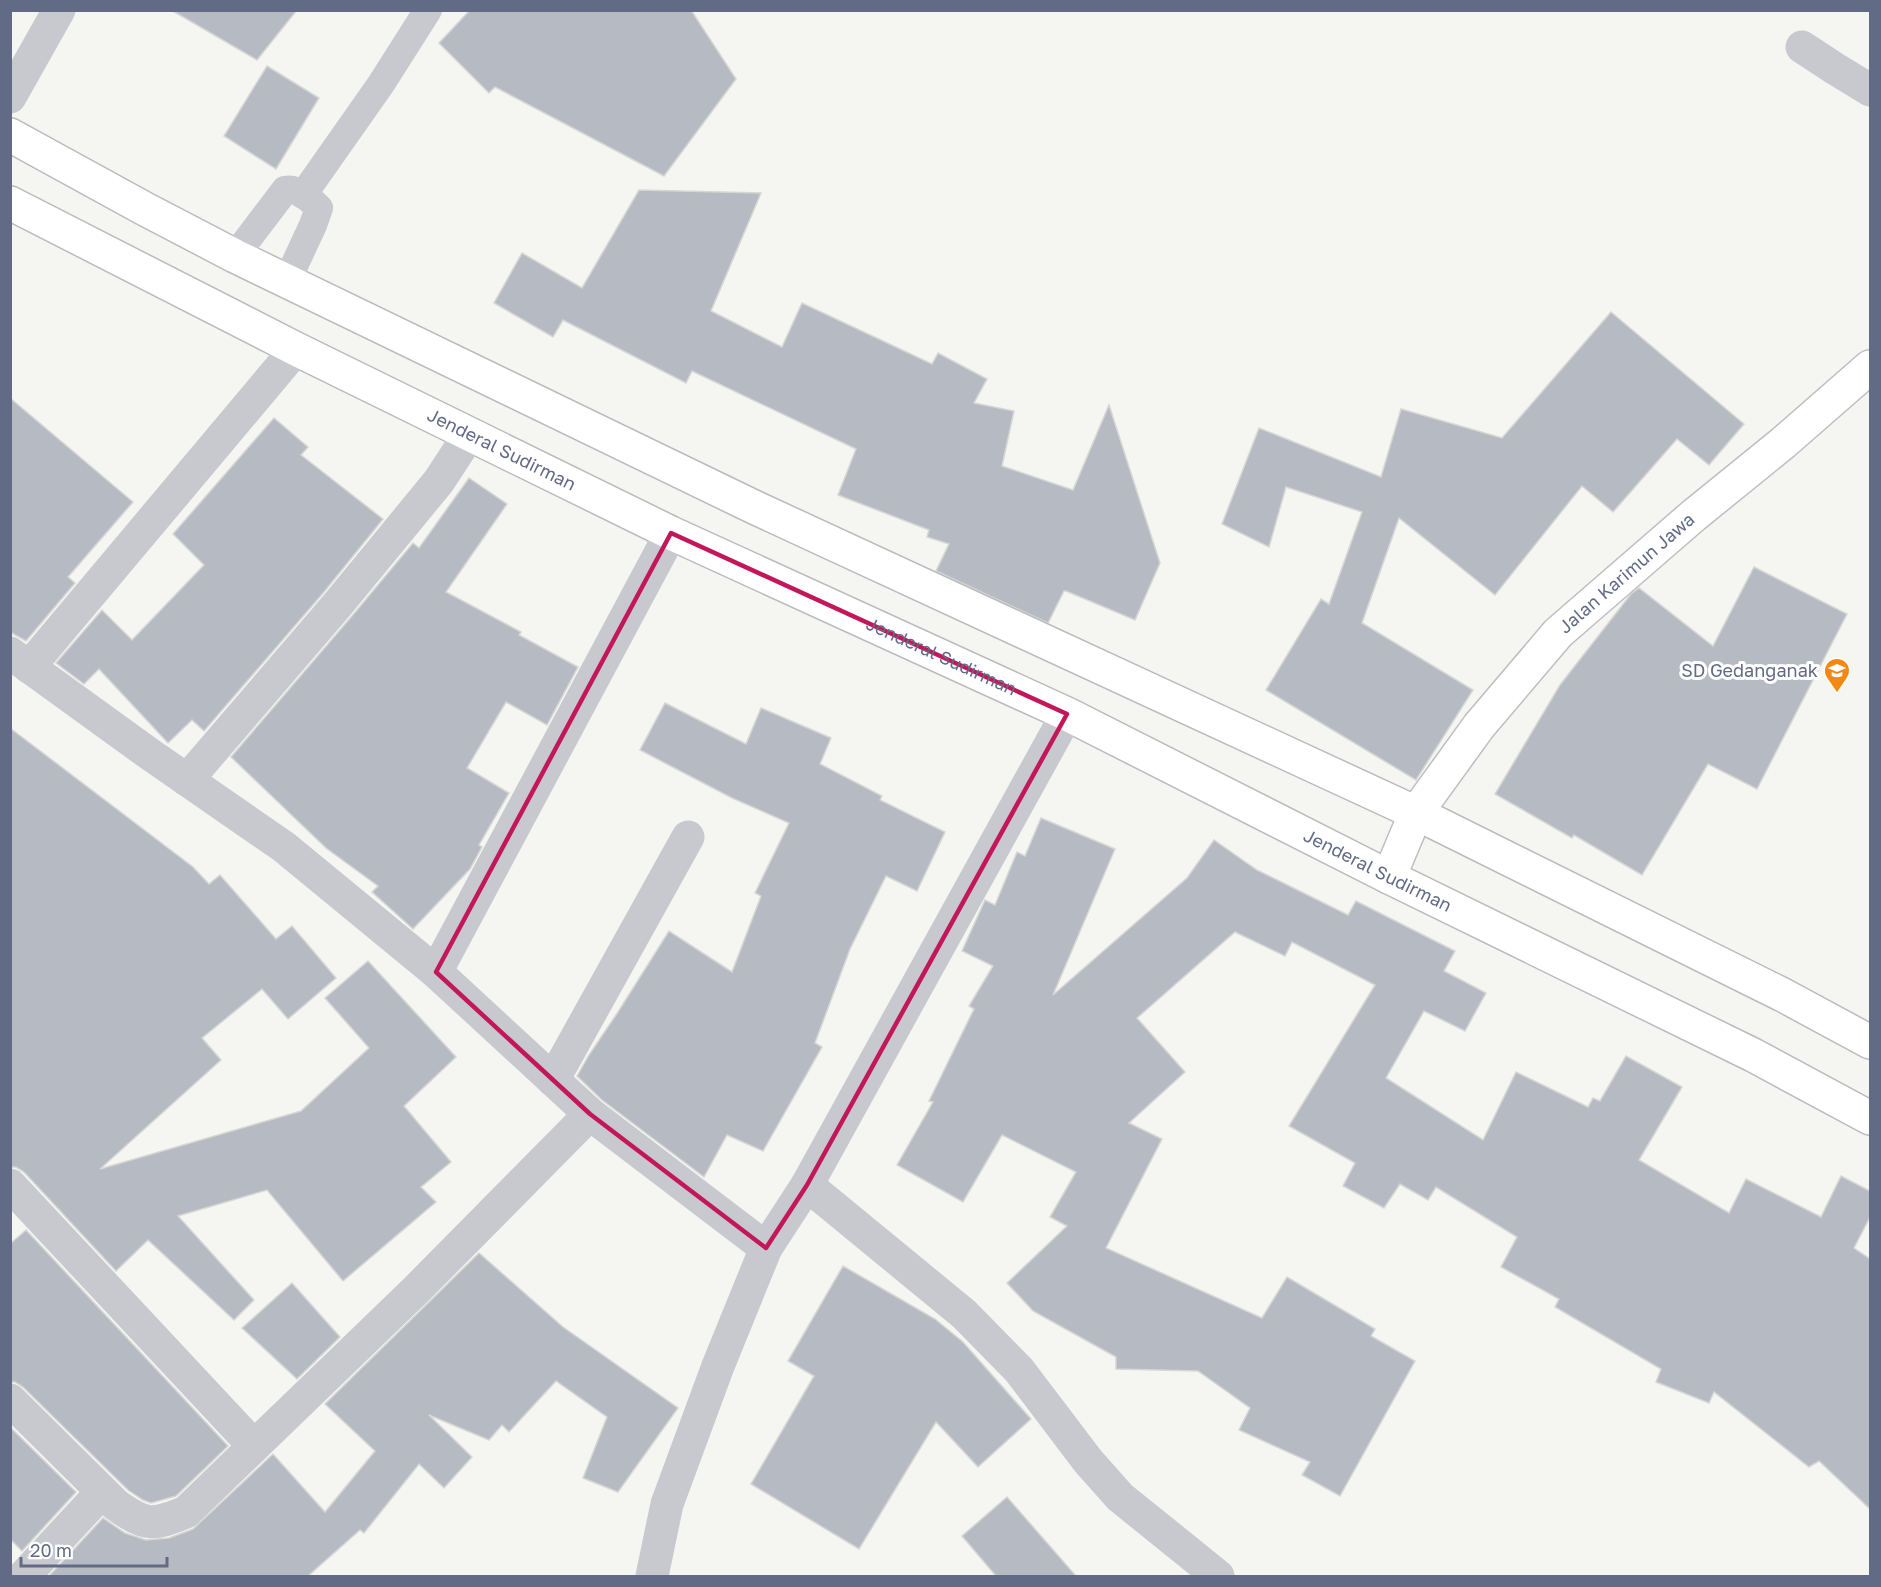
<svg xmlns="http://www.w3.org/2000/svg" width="1881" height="1587" viewBox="0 0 1881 1587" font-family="'Golos Text',sans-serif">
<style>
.building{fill:#b6bac2;stroke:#d6d7d4;stroke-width:1.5}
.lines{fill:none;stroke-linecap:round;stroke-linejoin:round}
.secondary-casing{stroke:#bcbec4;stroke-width:36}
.highway-casing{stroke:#b9bbbf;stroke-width:36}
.lane{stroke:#c8c9ce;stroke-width:28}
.street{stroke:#c8c9ce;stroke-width:33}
.secondary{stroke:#fff;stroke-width:33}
.highway{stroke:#fff;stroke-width:33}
.marked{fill:none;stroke:#c2185b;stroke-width:4.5;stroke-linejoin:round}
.labels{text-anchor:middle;stroke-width:6;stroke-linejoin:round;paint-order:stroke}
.street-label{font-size:18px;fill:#626b86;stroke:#fff}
.poi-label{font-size:18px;fill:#626b86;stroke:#fff;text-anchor:end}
</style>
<rect width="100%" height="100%" fill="#f5f6f2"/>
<!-- building -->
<g class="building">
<polygon points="171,10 297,10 257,60"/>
<polygon points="470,10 691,10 736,79 664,176 495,87 489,93 439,43"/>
<polygon points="267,66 319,98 276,169 224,136"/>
<polygon points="639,190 761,193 711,311 782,347 802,303 932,364 938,353 987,379 974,403 1014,411 1002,466 1073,490 1109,405 1160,563 1135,620 1066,591 1064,591 1048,623 936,571 949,544 927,537 929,530 838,495 856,449 692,371 686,383 563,320 553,337 494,303 522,253 582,288"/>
<polygon points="1611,312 1744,424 1709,465 1677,439 1613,512 1582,486 1495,595 1399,518 1362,623 1473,690 1416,780 1266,690 1321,599 1329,604 1362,512 1286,487 1269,547 1222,524 1259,428 1381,477 1401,409 1502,438"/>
<polygon points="10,398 133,502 68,577 75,583 26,641 10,632"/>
<polygon points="274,418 308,447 301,455 383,519 324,592 204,731 192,720 168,743 99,669 84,684 56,663 102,610 132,640 204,565 173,534"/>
<polygon points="469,478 507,504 446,592 521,632 519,635 578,667 547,725 506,702 467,768 509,793 479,845 482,847 470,869 413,929 372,892 378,886 326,848 231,757 352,616 413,543 419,548"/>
<polygon points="1754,567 1847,614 1757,789 1708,764 1642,875 1574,835 1572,838 1495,794 1560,685 1631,594 1639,588 1713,646"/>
<polygon points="665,703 746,744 761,708 831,738 820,764 882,796 880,800 945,832 917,891 886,876 850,949 815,1043 822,1047 763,1151 727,1135 704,1177 602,1100 577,1076 589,1055 618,1012 669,931 732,972 761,896 755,893 789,823 732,798 640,750"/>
<polygon points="10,728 193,867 209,884 220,875 276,939 292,926 336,978 288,1019 262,989 202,1038 221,1060 100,1169 301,1111 369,1048 325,998 368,961 456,1057 404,1106 451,1162 421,1187 436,1202 343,1281 267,1190 178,1216 254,1300 234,1320 148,1240 116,1271 24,1172 16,1167 10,1167"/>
<polygon points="1041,818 1115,849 1053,995 1187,878 1214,840 1257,870 1348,915 1356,901 1455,951 1444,971 1486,993 1465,1031 1424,1011 1386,1078 1483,1140 1516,1072 1588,1107 1593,1098 1600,1101 1626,1056 1682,1087 1639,1160 1729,1213 1746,1179 1821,1217 1841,1176 1870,1191 1870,1217 1854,1248 1870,1259 1870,1509 1819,1461 1809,1467 1714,1392 1709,1403 1656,1382 1661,1369 1555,1307 1559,1299 1501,1267 1517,1237 1436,1187 1428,1200 1400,1184 1384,1208 1343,1186 1355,1163 1289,1126 1375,985 1292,942 1285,956 1235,932 1137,1018 1185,1072 1129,1123 1162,1139 1106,1248 1262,1318 1287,1277 1375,1329 1371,1336 1415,1361 1340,1496 1302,1475 1310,1462 1239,1430 1250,1408 1198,1371 1116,1369 1116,1357 1033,1311 1007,1283 1067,1226 1050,1217 1076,1172 1002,1135 963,1202 897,1165 933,1102 929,1101 974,1009 969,1006 993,966 962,951 985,900 995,905 1017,852 1025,856"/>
<polygon points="26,1230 228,1446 176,1496 151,1503 143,1500 128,1490 23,1387 15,1382 10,1382 10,1244"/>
<polygon points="479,1253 563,1327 678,1408 618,1492 583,1478 607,1417 556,1381 509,1432 502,1425 489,1440 429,1415 472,1457 444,1488 419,1464 364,1533 360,1530 308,1576 49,1576 103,1518 125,1533 146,1540 169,1538 193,1529 273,1454 325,1512 375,1451 325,1404"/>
<polygon points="843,1266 935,1319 963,1342 1031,1419 978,1467 936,1422 859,1549 751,1484 814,1376 788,1361"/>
<polygon points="292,1283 340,1337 297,1379 242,1328"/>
<polygon points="10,1427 76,1492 22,1551 10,1539"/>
<polygon points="1007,1497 1076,1576 996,1576 962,1536"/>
</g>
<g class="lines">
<defs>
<g id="secondary">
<path id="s1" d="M1389,877L1416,813L1479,726L1558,633L1693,516L1783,443L1870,367"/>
</g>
<g id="highway">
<polyline points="10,135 145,209 235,256 756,508 1416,813 1783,995 1870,1042"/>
<path id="s2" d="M10,203L296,349L671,533L1067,714L1389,877L1753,1055L1870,1118"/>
</g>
</defs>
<!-- secondary casing -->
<use href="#secondary" class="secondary-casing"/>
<!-- highway casing -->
<use href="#highway" class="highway-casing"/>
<!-- lane -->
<g class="lane">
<polyline points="303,195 381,84 428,10"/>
<path d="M235,256L285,190C298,187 311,200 319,208L313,225L287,281"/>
</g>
<!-- street -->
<g class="street">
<polyline points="1802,47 1834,68 1870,90"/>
<polyline points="10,97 59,10"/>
<polyline points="10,653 151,755 284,847 436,972 590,1114 766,1248"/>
<polyline points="29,667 296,349"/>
<polyline points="187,780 338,604 439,481 469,435"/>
<polyline points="436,972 671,533"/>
<polyline points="553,1080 688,837"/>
<polyline points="10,1185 254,1446"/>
<polyline points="807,1185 964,1314 1019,1370 1088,1461 1120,1497 1218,1576"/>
<path d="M10,1400L116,1505C146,1526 152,1526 186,1512L417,1289L590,1114"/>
<polyline points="24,1576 102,1492"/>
<polyline points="652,1576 667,1504 718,1366 766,1248 807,1185 1067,714"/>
</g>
<!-- secondary -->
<use href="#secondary" class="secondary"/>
<!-- highway -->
<use href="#highway" class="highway"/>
</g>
<!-- marked area -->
<path class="marked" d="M671,533L1067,714L807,1185L766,1248L590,1114L436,972Z"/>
<!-- icons -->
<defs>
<symbol id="school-pin" viewBox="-11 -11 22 30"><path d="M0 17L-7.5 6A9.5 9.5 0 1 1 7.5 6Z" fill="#f58713" stroke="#fff"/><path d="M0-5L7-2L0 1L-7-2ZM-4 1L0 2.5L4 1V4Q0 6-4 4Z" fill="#fff"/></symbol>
</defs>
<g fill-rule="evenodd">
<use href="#school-pin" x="1822" y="656" width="30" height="40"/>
</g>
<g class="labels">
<!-- street labels -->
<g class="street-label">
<text dy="6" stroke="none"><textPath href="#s2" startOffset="550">Jenderal Sudirman</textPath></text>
<text dy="6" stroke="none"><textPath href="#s1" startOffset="390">Jalan Karimun Jawa</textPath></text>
<text dy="6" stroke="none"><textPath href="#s2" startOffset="1036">Jenderal Sudirman</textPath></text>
<text dy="6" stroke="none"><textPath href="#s2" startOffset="1522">Jenderal Sudirman</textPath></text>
</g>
<!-- poi labels -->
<g class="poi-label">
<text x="1818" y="677">SD Gedanganak</text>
</g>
</g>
<!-- border -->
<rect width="1881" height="1587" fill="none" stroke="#626b86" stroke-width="24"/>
<!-- scale -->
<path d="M21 1557v9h146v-9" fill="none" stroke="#626b86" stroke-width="3"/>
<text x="30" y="1557" font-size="18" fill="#626b86" stroke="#ffffff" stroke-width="4.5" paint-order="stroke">20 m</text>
</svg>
